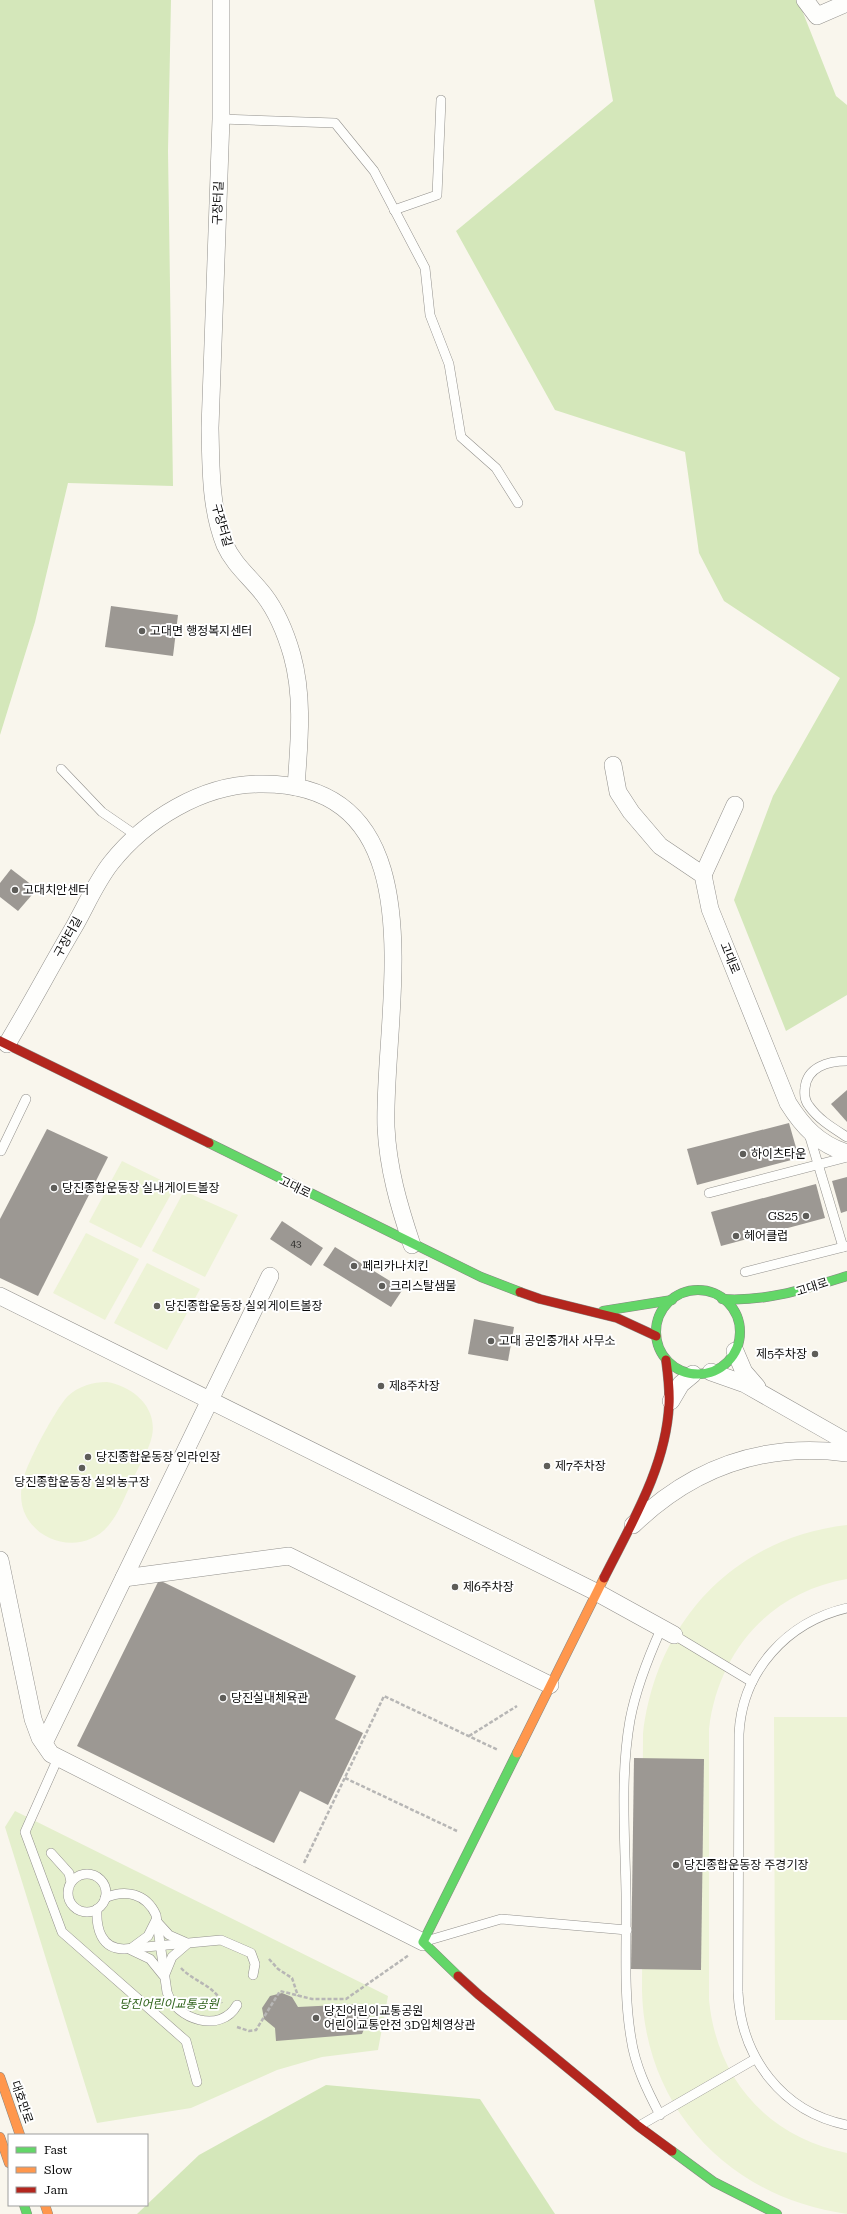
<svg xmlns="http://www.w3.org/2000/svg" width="847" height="2214" viewBox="0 0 847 2214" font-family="'Roboto Serif','Noto Sans KR',serif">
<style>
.green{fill:#e4efcc}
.forest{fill:#d4e7ba}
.pitch{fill:#edf3d6}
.building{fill:#9c9893}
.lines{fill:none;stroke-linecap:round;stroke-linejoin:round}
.lane-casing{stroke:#92908c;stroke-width:10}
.street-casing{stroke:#92908c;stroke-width:18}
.fast-casing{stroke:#888783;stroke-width:10}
.slow-casing{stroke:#888783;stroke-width:10}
.jam-casing{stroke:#888783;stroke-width:10}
.path{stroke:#b7b6b5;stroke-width:2.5;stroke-dasharray:4 2;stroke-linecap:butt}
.lane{stroke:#fefefc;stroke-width:9}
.street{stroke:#fefefc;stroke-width:17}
.fast{stroke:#63d668;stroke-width:9}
.slow{stroke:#ff974d;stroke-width:9}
.jam{stroke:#b3261e;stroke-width:9}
.poi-dot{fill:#5e5d59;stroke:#fff;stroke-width:1.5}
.labels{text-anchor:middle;stroke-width:4;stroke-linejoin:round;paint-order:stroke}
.number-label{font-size:10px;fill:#2e2e2c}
.street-label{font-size:12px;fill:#0a0a0a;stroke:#fff}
.poi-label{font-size:12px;fill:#0a0a0a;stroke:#fff;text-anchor:start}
.park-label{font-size:12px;font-style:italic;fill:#2e621a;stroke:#fff}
</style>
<rect width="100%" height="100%" fill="#f9f6ed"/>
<!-- green -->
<polygon class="green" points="15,1811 388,1996 378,2050 322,2057 277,2070 191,2108 97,2123 5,1827"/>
<!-- forest -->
<g class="forest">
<polygon points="0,0 171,0 168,151 173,486 68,483 35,622 0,735"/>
<polygon points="594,0 798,0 836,96 847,105 847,995 786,1031 734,900 773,796 840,678 724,601 699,553 685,452 555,410 456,231 613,101"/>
<polygon points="326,2085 480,2099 555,2214 137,2214 199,2155"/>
</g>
<!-- pitch -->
<g class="pitch">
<polygon points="122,1161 175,1187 141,1248 89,1222"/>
<polygon points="184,1191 238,1215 205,1277 152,1251"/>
<polygon points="86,1233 139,1259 105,1320 53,1293"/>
<polygon points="147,1263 200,1289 167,1350 114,1323"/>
<path d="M107,1382C132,1386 158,1407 152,1436C149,1450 140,1464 134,1477C126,1493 120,1512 108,1526C86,1552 43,1547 26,1516C21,1507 20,1495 22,1484C25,1466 56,1408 68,1396C79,1386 93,1382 107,1382Z"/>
<path d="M847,1525V1579C770,1592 718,1652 709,1729V2000C717,2080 768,2137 847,2153V2214C731,2198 645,2110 642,1991L643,1734C656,1622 734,1538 847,1525Z"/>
<polygon points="774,1717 847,1717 847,2020 775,2020"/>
</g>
<!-- building -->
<g class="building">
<polygon points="111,606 178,615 173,656 105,647"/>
<polygon points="11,869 37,889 18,911 0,897 0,883"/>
<polygon points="847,1090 847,1122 831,1104"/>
<polygon points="789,1123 799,1158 697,1185 687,1149"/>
<polygon points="47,1129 108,1157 38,1296 0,1278 0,1219"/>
<polygon points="847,1177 847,1211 841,1213 832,1181"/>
<polygon points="816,1184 825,1218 721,1246 711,1212"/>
<polygon points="282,1221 323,1248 311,1266 270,1239"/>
<polygon points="335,1247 403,1289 391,1307 323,1265"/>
<polygon points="474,1319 514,1327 508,1361 468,1354"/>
<polygon points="159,1580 356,1676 335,1719 363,1733 328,1805 300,1791 274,1843 77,1746"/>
<polygon points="634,1758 704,1759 701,1970 631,1969"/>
<polygon points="282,1993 292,1997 298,2007 358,2004 370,2015 362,2034 276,2041 275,2028 264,2019 262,2008 270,1996"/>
</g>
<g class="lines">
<defs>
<g id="lane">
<polyline points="221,119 335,123 374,171 425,268 430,315 449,364 461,437 496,468 518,503"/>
<polyline points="394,210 437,195 441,100"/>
<polyline points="61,769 102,812 137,836"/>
<path d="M847,1061C828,1061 807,1067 805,1088C804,1095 805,1101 809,1106C819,1120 833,1128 847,1137"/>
<polyline points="809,1134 843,1247"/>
<polyline points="1,1151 26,1099"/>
<polyline points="709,1193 847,1157"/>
<polyline points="745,1272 847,1246"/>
<path d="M847,1608C787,1622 742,1671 739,1734L738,1992C741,2057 782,2112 847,2125"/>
<polyline points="674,1635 752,1682"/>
<polyline points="58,1758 25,1832 62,1932 186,2041 197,2082"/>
<polyline points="51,1853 69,1873 71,1882"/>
<circle cx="87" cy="1893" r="19"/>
<path d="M105,1898C125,1889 146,1893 156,1915L167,1992C176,2020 221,2034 237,2005"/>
<path d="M97,1909C96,1928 101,1949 124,1949L221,1940L251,1953L255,1964L253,1975"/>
<polyline points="158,1923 169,1935 185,1942"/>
<polyline points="426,1941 501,1919 627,1930"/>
<polyline points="133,1947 148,1936 156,1920"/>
<polyline points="131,1950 150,1959 163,1975"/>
<polyline points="165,1974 172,1957 187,1944"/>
<path d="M660,2115C647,2090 635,2066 631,2038C623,1991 627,1941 626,1893C625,1836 620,1776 630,1720C636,1688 648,1658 661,1629"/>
<polyline points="639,2126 755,2059"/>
</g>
<g id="street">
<path d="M221,0V119L210,428C211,467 210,508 225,545C234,565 251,578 264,595C277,612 286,634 292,655C304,698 299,743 296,787"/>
<polyline points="805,0 817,16 847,3"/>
<path d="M613,765L618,792L631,812L660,846L703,875L710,909L788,1103C803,1127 819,1144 847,1153"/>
<polyline points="703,875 735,805"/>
<path d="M7,1044C30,1006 51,966 74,927C86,906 96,882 111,863C146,819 202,785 258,784C445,780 382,1014 386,1127C388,1169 399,1206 412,1245"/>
<polyline points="0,1296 596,1592 674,1635"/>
<polyline points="735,1351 744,1372 757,1387"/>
<polyline points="711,1372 745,1384 847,1442"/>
<polyline points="671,1401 681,1384 693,1374"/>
<path d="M633,1525C693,1467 764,1442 847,1453"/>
<polyline points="0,1560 33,1719 40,1738 51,1754 423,1942"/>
<polyline points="124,1578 289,1556 550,1685"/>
<polyline points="44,1743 270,1276"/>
</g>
<g id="fast">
<polyline points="209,1143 481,1277 520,1292"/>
<circle cx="698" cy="1332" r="42"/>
<path d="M722,1299C766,1302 805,1289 847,1276"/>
<polyline points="603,1311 672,1300"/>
<polyline points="458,1976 423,1942 517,1753"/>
<polyline points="672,2151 714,2182 777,2214"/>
<polyline points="24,2205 27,2214"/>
</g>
<g id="slow">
<polyline points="517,1753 604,1578"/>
<polyline points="0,2077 20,2135"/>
<polyline points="0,2137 9,2163"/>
<polyline points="45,2205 48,2214"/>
</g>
<g id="jam">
<polyline points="0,1041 209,1143"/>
<polyline points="520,1292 540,1299 617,1318 656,1336"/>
<path d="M604,1578C631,1524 666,1467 669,1405C670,1390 668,1375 666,1360"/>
<polyline points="458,1976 479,1995 638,2126 672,2151"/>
</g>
</defs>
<!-- lane casing -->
<use href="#lane" class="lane-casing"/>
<!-- street casing -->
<use href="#street" class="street-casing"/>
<!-- fast casing -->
<use href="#fast" class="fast-casing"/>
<!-- slow casing -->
<use href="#slow" class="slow-casing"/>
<!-- jam casing -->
<use href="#jam" class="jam-casing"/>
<!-- path -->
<g class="path">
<polyline points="469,1736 517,1706"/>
<polyline points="345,1778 457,1831"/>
<polyline points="304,1863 384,1696 498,1750"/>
<polyline points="269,1959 278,1969 292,1978 298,1996"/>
<path d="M181,1968C194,1982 214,1985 222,2003"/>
<polyline points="237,2027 249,2031 256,2030 280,1991 312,1999 346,1999 409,1955"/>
</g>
<!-- lane -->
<use href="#lane" class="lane"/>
<!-- street -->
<use href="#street" class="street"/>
<!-- fast -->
<use href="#fast" class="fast"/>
<!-- slow -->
<use href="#slow" class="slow"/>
<!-- jam -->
<use href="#jam" class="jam"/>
</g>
<!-- markers -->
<g class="poi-dot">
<circle cx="142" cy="631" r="4"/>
<circle cx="15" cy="890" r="4"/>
<circle cx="743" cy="1154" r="4"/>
<circle cx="54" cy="1188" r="4"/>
<circle cx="806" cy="1216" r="4"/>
<circle cx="736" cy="1236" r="4"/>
<circle cx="354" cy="1266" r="4"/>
<circle cx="382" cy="1286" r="4"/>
<circle cx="157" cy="1306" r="4"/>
<circle cx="491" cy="1341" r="4"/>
<circle cx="815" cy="1354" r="4"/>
<circle cx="381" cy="1386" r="4"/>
<circle cx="88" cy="1457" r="4"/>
<circle cx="547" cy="1466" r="4"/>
<circle cx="82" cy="1468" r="4"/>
<circle cx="455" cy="1587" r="4"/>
<circle cx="223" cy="1698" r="4"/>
<circle cx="676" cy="1865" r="4"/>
<circle cx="316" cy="2018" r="4"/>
</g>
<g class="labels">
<!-- number labels -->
<g class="number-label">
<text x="296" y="1247">43</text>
</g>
<!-- street labels -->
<g class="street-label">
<text transform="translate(218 203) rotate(-88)" y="4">구장터길</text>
<text transform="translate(222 525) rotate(74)" y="4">구장터길</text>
<text transform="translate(68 937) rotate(-61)" y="4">구장터길</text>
<text transform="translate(730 958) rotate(68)" y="4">고대로</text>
<text transform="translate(295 1187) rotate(26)" y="4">고대로</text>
<text transform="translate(812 1287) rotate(-18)" y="4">고대로</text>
<text transform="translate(22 2102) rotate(71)" y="4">대호만로</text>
</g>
<!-- poi labels -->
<g class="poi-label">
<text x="150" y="635">고대면 행정복지센터</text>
<text x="23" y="894">고대치안센터</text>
<text x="751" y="1158">하이츠타운</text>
<text x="62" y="1192">당진종합운동장 실내게이트볼장</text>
<text x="798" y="1220" text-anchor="end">GS25</text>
<text x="744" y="1240">헤어클럽</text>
<text x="362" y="1270">페리카나치킨</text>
<text x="390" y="1290">크리스탈샘물</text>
<text x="165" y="1310">당진종합운동장 실외게이트볼장</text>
<text x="499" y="1345">고대 공인중개사 사무소</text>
<text x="807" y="1358" text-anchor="end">제5주차장</text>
<text x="389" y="1390">제8주차장</text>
<text x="96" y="1461">당진종합운동장 인라인장</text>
<text x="555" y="1470">제7주차장</text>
<text x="82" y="1486" text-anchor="middle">당진종합운동장 실외농구장</text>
<text x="463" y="1591">제6주차장</text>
<text x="231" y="1702">당진실내체육관</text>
<text x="684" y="1869">당진종합운동장 주경기장</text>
<text x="324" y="2015">당진어린이교통공원<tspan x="324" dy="14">어린이교통안전 3D입체영상관</tspan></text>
</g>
<!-- park labels -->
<g class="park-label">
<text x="169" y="2008">당진어린이교통공원</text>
</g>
</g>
<!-- legend -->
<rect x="8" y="2134" width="140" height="72" fill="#ffffff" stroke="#9d9d9d"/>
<rect x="16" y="2147" width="20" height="6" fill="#63d668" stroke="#9d9d9d"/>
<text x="44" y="2154" font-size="12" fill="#0a0a0a">Fast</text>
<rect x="16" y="2167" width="20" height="6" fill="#ff974d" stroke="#9d9d9d"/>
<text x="44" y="2174" font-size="12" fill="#0a0a0a">Slow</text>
<rect x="16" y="2187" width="20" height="6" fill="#b3261e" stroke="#9d9d9d"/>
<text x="44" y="2194" font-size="12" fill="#0a0a0a">Jam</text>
</svg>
